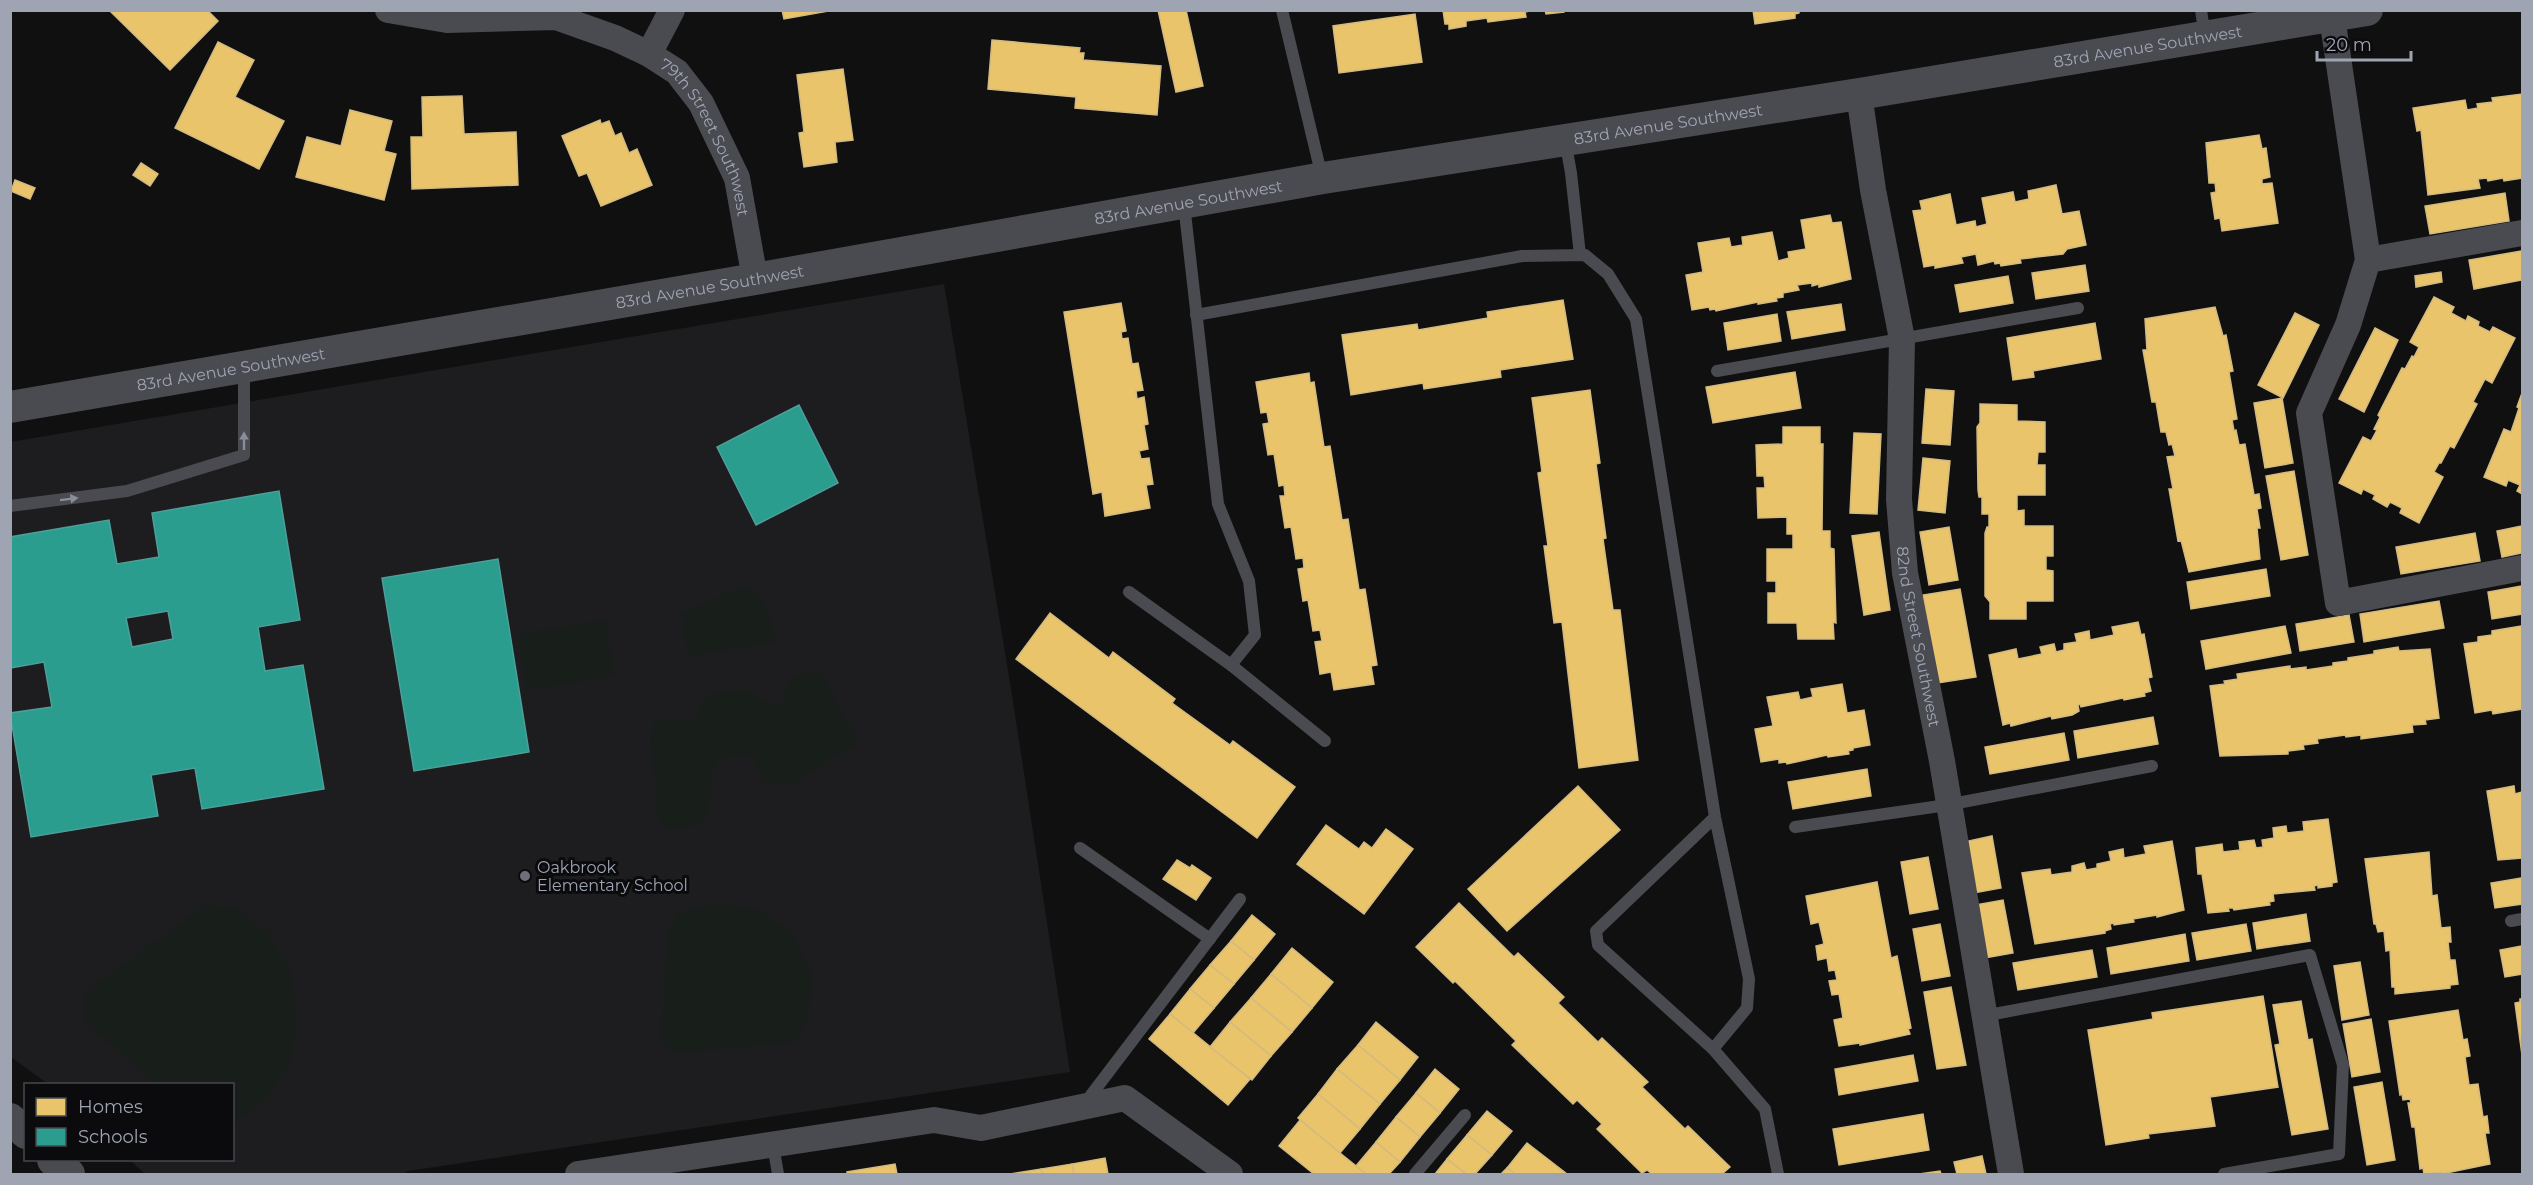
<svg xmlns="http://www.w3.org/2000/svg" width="2533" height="1185" viewBox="0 0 2533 1185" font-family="Montserrat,sans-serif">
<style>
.built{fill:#1d1d1f}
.green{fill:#181f1a}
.homes{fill:#e9c46a;stroke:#d3ba80;stroke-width:1.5}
.schools{fill:#2a9d8f;stroke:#4d9f9a;stroke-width:1.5;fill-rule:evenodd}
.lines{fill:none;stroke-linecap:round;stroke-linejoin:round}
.service{stroke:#4a4b50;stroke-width:12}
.minor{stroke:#4a4b50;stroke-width:26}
.tertiary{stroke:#4a4b50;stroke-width:32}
.oneway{fill:#8a8e9a}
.poi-dot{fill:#6d707a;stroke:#0b0a0c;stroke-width:2}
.labels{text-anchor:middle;stroke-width:6;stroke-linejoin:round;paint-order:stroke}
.street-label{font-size:16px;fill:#9fa4b3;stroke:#0b0a0c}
.poi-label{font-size:16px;fill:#9fa4b3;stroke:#0b0a0c;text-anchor:start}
</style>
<rect width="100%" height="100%" fill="#101010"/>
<!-- built -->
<polygon class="built" points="944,284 1012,695 1070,1072 408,1171 403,1174 145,1174 130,1160 232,1160 232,1084 48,1084 11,1057 10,442"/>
<!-- green -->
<g class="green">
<polygon points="754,588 767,610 777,642 688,656 682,615 736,589"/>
<polygon points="605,620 614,676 527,690 518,634"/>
<path d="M820,672L859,742L792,784C778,787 765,785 759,770C757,765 757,761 753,757C743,751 717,756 713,766L707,817C694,829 666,835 658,816L650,732L655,723C668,717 683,725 695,719C708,684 713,693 747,690C759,694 763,707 777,705C790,700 783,684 795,677C802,673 813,673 820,672Z"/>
<polygon points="717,904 756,909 793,933 813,978 808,1020 794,1042 674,1053 660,1039 669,926 682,912"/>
<polygon points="206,905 239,909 269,934 290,971 297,1018 290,1061 270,1095 237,1121 233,1122 232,1084 156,1084 85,1022 85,992"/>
</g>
<!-- homes -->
<g class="homes">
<polygon points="109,10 207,10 218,21 170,70"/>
<polygon points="782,10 834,10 784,19"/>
<polygon points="1158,10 1186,10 1203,86 1176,92"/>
<polygon points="1443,10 1535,10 1525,12 1526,17 1488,22 1487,18 1466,21 1466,26 1449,29 1449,24 1445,24"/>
<polygon points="1545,10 1564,10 1564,12 1546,14"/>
<polygon points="1753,10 1799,10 1799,13 1795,14 1795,18 1755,24"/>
<polygon points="1415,14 1422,62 1339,73 1333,26"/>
<polygon points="992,40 1080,48 1079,53 1084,53 1083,60 1161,66 1157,115 1075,108 1076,97 988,89"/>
<polygon points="218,42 254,60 235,97 284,121 259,169 175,128"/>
<polygon points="843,69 853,140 835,142 837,162 804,167 799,133 804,132 797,75"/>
<polygon points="2522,94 2522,178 2504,181 2503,178 2488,181 2487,178 2478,179 2480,188 2428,195 2421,130 2417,131 2413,108 2465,100 2467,110 2478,108 2477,104 2493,102 2492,98"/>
<polygon points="462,96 464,134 516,132 518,185 412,189 411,137 423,137 422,97"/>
<polygon points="350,110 392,121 384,151 396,154 384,200 296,177 307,137 341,146"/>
<polygon points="600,120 601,124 609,121 615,136 621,133 629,153 637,149 652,185 601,206 587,173 579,176 562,136"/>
<polygon points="2259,135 2262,149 2266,148 2270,177 2262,179 2262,184 2272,183 2278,223 2222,231 2220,218 2215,219 2211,193 2216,192 2215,183 2209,183 2206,143"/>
<polygon points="141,163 158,174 150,186 133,175"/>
<polygon points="15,180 35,188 30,199 11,191"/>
<polygon points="2056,185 2062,214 2079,211 2086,245 2067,249 2063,254 2020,259 2021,263 2001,266 2000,263 1995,264 1994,261 1978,265 1976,254 1961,257 1963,263 1935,268 1935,265 1924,267 1913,211 1922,210 1920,201 1950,194 1956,225 1975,221 1976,227 1987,224 1982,198 2013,192 2015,202 2029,199 2028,191"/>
<polygon points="2505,193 2509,221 2430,234 2425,206"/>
<polygon points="1830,215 1832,223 1841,222 1851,279 1819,287 1819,284 1812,286 1812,283 1797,285 1799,290 1783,293 1783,297 1776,298 1777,301 1758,304 1758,302 1716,311 1715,309 1710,310 1709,307 1692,310 1686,275 1703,272 1698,243 1729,238 1731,247 1743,245 1742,237 1772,232 1778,261 1789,258 1788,252 1806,249 1801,220"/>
<polygon points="2522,251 2522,280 2474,289 2469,260"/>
<polygon points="2085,265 2089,291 2036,299 2032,273"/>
<polygon points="2441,272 2442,282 2416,287 2415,276"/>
<polygon points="2008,276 2013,303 1960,312 1955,285"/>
<polygon points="2434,297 2454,307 2451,313 2466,321 2468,316 2479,322 2478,326 2490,332 2493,327 2515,338 2492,383 2485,379 2473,402 2477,404 2454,448 2450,446 2441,463 2439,463 2434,472 2443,477 2419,523 2400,513 2402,508 2390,502 2387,507 2373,499 2375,495 2363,489 2361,494 2339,483 2363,437 2371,441 2377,430 2374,429 2380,417 2378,415 2402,368 2405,369 2412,356 2414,357 2419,347 2410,342"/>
<polygon points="1563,300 1573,359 1500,370 1501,377 1424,389 1423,383 1351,395 1342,335 1417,324 1418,330 1488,318 1487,312"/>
<polygon points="1121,303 1126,331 1121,332 1122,339 1128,338 1132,364 1138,363 1143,390 1136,391 1137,399 1144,397 1148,424 1144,425 1148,449 1139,451 1141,459 1149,458 1153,484 1146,485 1150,508 1105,516 1102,492 1093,494 1064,312"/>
<polygon points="1841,304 1845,330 1792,339 1787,312"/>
<polygon points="2215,307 2223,336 2226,335 2233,371 2229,372 2237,419 2232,420 2234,431 2236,430 2239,445 2245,444 2254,495 2259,494 2261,508 2257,509 2260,528 2257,528 2260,559 2189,572 2181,540 2178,541 2169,489 2173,489 2167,457 2175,456 2172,444 2169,445 2166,432 2161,432 2156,402 2152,402 2143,350 2147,350 2145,319"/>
<polygon points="2295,313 2319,325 2283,398 2258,385"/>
<polygon points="1777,314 1781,341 1728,350 1724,323"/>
<polygon points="2095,323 2101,359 2033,371 2034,377 2013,380 2007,338"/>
<polygon points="2375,328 2398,340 2364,412 2339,399"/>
<polygon points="1795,372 1801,408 1713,423 1706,387"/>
<polygon points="1309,373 1310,383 1314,382 1324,447 1330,446 1342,520 1348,519 1359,590 1365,589 1377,665 1371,666 1374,684 1334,690 1331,672 1320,674 1315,642 1322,641 1320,630 1313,631 1308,600 1303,601 1298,569 1304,568 1303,558 1296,559 1291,527 1285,528 1280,496 1285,496 1284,485 1279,486 1274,454 1268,455 1263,424 1269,423 1267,412 1261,413 1256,382"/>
<polygon points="1926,389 1954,391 1950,445 1922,443"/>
<polygon points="1590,390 1600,463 1596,464 1606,538 1603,539 1613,610 1620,610 1638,760 1579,768 1562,622 1554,623 1544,546 1548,546 1538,473 1542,472 1532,398"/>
<polygon points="2522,393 2522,494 2517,491 2520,485 2508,480 2506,486 2484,477 2504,429 2511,432 2519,408 2517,407"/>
<polygon points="2282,398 2293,463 2265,468 2254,403"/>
<polygon points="1980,404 2017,405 2017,421 2045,422 2045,452 2038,452 2037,465 2045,465 2045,495 2017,495 2017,511 2024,510 2024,526 2053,526 2053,556 2046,556 2046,570 2053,571 2053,601 2026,601 2026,619 1990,619 1990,602 1985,596 1985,533 1987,527 1989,527 1989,514 1982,514 1982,497 1979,497 1978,490 1977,427 1980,423"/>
<polygon points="1783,427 1820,427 1820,444 1823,444 1822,531 1830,531 1830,548 1834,549 1836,623 1833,622 1834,639 1798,639 1797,623 1768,623 1768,593 1776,593 1776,581 1767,581 1767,549 1793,549 1793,534 1787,534 1787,517 1758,518 1757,488 1765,488 1764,476 1757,476 1756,445 1783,444"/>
<polygon points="1854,433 1881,434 1877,514 1850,513"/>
<polygon points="1923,458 1950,461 1945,513 1918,510"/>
<polygon points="2294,471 2308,555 2281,560 2266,476"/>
<polygon points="2522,526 2522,553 2502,557 2497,531"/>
<polygon points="1949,527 1958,580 1929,585 1920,532"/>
<polygon points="1879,532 1890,610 1864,615 1852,536"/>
<polygon points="2475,533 2480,561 2401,574 2396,547"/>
<polygon points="2266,569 2270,596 2191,609 2187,582"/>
<polygon points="2522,586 2522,614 2492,619 2488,592"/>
<polygon points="1960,589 1976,677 1938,683 1923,595"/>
<polygon points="2439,601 2444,628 2364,642 2360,614"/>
<polygon points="1050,613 1109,658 1113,652 1175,699 1172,703 1230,745 1233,741 1295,787 1257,838 1016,659"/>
<polygon points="2349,615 2354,642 2300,651 2296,624"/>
<polygon points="2138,622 2141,635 2144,634 2152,677 2148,678 2151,691 2144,693 2145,696 2124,700 2123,698 2081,707 2080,704 2078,705 2079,711 2072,715 2052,719 2051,716 2011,726 2010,723 2003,725 1989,655 2016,649 2018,659 2042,654 2040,647 2054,644 2056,652 2064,650 2064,644 2077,642 2075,634 2089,631 2090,640 2114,635 2112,627"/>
<polygon points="2285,626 2291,653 2206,669 2201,641"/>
<polygon points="2522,626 2522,709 2493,714 2492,710 2475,713 2464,644 2478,642 2478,637 2492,635 2492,631"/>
<polygon points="2398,647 2399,651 2430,649 2439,718 2425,720 2426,724 2412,725 2413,732 2361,739 2361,735 2346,737 2345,735 2317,739 2318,743 2303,745 2304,749 2288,751 2288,754 2220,756 2210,686 2225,684 2224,681 2238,679 2237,674 2290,666 2290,669 2306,667 2306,670 2333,666 2333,663 2348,661 2348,658 2374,654 2374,651"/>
<polygon points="1842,684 1847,713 1864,710 1870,745 1853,748 1853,750 1848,751 1849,754 1828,757 1827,755 1787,764 1786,762 1779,763 1779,759 1761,762 1755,729 1773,726 1767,697 1798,692 1800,700 1813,697 1811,689"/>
<polygon points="2153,717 2158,744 2078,758 2074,731"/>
<polygon points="2064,733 2069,760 1990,774 1985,747"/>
<polygon points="1867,769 1871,796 1793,809 1788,782"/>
<polygon points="1578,786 1620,830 1507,931 1468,889"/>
<polygon points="2514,786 2515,794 2522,792 2522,858 2498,860 2487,791"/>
<polygon points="2328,819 2337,882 2332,883 2332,886 2318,888 2318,885 2314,886 2315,890 2273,894 2274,901 2269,902 2270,905 2234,910 2233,908 2228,908 2229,911 2208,913 2202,874 2198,874 2196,848 2222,844 2223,852 2240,850 2239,842 2254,840 2256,848 2263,847 2262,840 2274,838 2273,828 2286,826 2287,833 2304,831 2303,822"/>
<polygon points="1326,825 1359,849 1364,842 1372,848 1386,829 1413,849 1364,914 1297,864"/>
<polygon points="1992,836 2001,888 1974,893 1964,842"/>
<polygon points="2172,841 2184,910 2157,917 2157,915 2133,919 2134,922 2114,925 2114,923 2110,924 2111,929 2105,931 2105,933 2035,944 2022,873 2050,869 2051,875 2072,872 2072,866 2084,863 2086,870 2097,868 2097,864 2111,861 2109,852 2123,849 2124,858 2146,854 2144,846"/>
<polygon points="2429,852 2432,896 2437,895 2441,928 2450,927 2451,942 2448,942 2450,960 2455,960 2458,984 2450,985 2450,988 2395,994 2395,987 2392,987 2390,950 2386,951 2384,931 2378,932 2376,924 2374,924 2365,859"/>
<polygon points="1928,857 1938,909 1910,914 1901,862"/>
<polygon points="1177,860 1190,868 1192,865 1211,878 1196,900 1163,879"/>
<polygon points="2522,878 2522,904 2495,908 2491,883"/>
<polygon points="1877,882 1891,958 1897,956 1911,1028 1908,1029 1910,1034 1860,1045 1860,1043 1839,1046 1834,1020 1843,1018 1839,994 1832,995 1829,981 1837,980 1835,970 1829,971 1827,958 1818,960 1816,946 1824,944 1819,922 1811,924 1806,896"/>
<polygon points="2003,900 2013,953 1985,958 1975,905"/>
<polygon points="1459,903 1514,957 1518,953 1564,997 1558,1003 1598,1042 1602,1038 1648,1082 1642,1087 1685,1129 1688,1126 1730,1167 1722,1174 1652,1174 1647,1170 1642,1173 1597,1129 1602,1124 1577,1100 1573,1104 1512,1045 1516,1041 1455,981 1453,983 1416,947"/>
<polygon points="2306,914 2310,941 2257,949 2253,923"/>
<polygon points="1252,915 1275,934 1254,960 1231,941"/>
<polygon points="1940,924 1950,976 1922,981 1913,929"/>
<polygon points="2246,924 2251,951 2197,960 2192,933"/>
<polygon points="2185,934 2189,961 2111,974 2107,948"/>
<polygon points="1231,941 1254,960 1234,984 1210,965"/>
<polygon points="2522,946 2522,974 2505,977 2500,950"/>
<polygon points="1292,948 1333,982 1312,1008 1271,974"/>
<polygon points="2092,950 2097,977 2018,990 2013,963"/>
<polygon points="2360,962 2369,1015 2342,1020 2334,966"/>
<polygon points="1210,965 1234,984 1214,1008 1190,989"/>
<polygon points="1271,974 1312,1008 1292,1032 1251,998"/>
<polygon points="1951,987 1966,1065 1937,1069 1924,992"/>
<polygon points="1190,989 1214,1008 1193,1033 1170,1014"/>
<polygon points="2263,996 2278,1087 2210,1097 2215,1126 2148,1134 2149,1138 2106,1145 2088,1030 2153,1019 2152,1013"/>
<polygon points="1251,998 1292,1032 1271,1056 1230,1022"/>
<polygon points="2520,999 2522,999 2522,1055 2515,1003 2520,1002"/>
<polygon points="2301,1001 2308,1040 2312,1039 2328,1129 2292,1135 2275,1045 2280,1044 2273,1005"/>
<polygon points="2458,1010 2463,1040 2467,1039 2470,1056 2465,1057 2469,1085 2478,1084 2483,1117 2487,1116 2489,1133 2485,1133 2490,1164 2441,1174 2441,1172 2424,1174 2423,1168 2420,1169 2415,1127 2412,1127 2408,1103 2411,1103 2410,1099 2403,1100 2402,1094 2400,1095 2389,1021"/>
<polygon points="1170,1014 1250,1079 1228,1105 1149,1039"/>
<polygon points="2371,1019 2380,1072 2352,1077 2343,1024"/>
<polygon points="1230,1022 1271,1056 1252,1080 1210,1047"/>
<polygon points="1376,1022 1418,1057 1400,1080 1358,1045"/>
<polygon points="1358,1045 1400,1080 1380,1104 1337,1069"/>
<polygon points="1913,1055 1918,1081 1839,1095 1835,1069"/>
<polygon points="1337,1069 1380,1104 1360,1129 1318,1094"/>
<polygon points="1435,1069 1459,1089 1440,1113 1416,1093"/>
<polygon points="2382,1082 2395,1160 2367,1165 2354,1087"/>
<polygon points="1416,1093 1440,1113 1420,1137 1396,1117"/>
<polygon points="1318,1094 1360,1129 1340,1153 1298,1118"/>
<polygon points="1487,1111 1512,1131 1492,1155 1467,1135"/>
<polygon points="1923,1114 1929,1150 1839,1165 1833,1129"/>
<polygon points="1396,1117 1420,1137 1400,1162 1376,1142"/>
<polygon points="1300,1120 1340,1153 1366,1174 1314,1174 1279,1146"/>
<polygon points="1467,1135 1492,1155 1475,1174 1466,1174 1447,1159"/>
<polygon points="1376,1142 1400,1162 1389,1174 1366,1174 1356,1166"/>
<polygon points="1527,1143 1567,1174 1515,1174 1507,1168"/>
<polygon points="1982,1156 1986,1174 1957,1174 1954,1162"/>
<polygon points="1105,1158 1108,1174 1074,1174 1072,1164"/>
<polygon points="1447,1159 1466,1174 1435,1174"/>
<polygon points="895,1164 897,1174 847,1174 847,1172"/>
<polygon points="1072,1164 1074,1174 1042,1174 1041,1169"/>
<polygon points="1507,1168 1515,1174 1501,1174"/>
<polygon points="1041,1169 1042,1174 1010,1174"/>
<polygon points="1940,1171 1941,1174 1919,1174"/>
</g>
<!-- schools -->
<g class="schools">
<polygon points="799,405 838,483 756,525 717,447"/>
<path d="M279,491L300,620L258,627L265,671L303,665L324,789L202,809L195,768L151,775L158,816L31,837L10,713L52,707L44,662L10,668V537L109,520L117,564L159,557L152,513ZM168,611L173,639L132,647L126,618Z"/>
<polygon points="498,559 529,752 414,771 382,578"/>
</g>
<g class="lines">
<!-- service -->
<g class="service">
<polyline points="1282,10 1322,177"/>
<polyline points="2201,10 2205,37"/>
<polyline points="1565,140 1571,173 1580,255"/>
<polyline points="1196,315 1522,256 1585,255 1608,274 1636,319 1715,817 1749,979 1747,1008 1713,1049 1598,945 1596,931 1715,817"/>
<polyline points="1717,371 2078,308"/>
<polyline points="10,506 127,491 244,455 244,367"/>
<polyline points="1129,592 1231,665 1255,635 1249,581 1218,504 1184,204"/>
<polyline points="1231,665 1325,741"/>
<polyline points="1795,827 1947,805 2152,766"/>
<polyline points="1080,848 1210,939"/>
<polyline points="2511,921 2522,919"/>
<polyline points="1983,1016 2310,955 2343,1065 2339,1154 2224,1174"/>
<polyline points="1713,1049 1765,1109 1778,1174"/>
<polyline points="1085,1103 1240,899"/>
<polyline points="773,1145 778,1174"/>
<polyline points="1415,1174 1465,1115"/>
</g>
<!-- minor -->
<g class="minor">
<path id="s1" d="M388,10L447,20L556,17L615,38L649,54L677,72L701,103L737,178L755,279"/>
<polyline points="2332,17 2368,260 2348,325 2309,413 2338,603 2522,568"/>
<polyline points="649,54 672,10"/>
<path id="s2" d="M1859,94L1873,190L1902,339L1899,499L1905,573L1942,761L2011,1174"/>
<polyline points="2368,260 2522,233"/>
<polyline points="578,1174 934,1120 981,1128 1125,1098 1230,1174"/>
</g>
<!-- tertiary -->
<g class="tertiary">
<path id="s3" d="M10,407L755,279L1323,178L1859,94L2367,10"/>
<polyline points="10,1119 26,1133"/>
<polyline points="53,1160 69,1174"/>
</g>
</g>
<!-- one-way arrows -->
<defs><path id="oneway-solid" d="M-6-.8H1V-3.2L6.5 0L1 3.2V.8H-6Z" transform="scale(1.5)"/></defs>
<g class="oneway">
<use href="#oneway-solid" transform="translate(244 441) rotate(-90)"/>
<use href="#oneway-solid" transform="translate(69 499) rotate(-7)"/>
</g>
<!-- markers -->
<circle class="poi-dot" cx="525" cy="876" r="6"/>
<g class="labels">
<!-- street labels -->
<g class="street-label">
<text dy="6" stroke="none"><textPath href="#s3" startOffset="2168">83rd Avenue Southwest</textPath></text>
<text dy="6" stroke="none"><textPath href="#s3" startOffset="1682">83rd Avenue Southwest</textPath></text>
<text dy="6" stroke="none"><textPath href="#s1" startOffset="374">79th Street Southwest</textPath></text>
<text dy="6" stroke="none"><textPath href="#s3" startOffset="1196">83rd Avenue Southwest</textPath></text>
<text dy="6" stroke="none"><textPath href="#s3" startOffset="710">83rd Avenue Southwest</textPath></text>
<text dy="6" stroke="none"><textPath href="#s3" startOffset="224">83rd Avenue Southwest</textPath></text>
<text dy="6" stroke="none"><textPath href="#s2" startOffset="548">82nd Street Southwest</textPath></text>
</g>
<!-- poi labels -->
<g class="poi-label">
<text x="537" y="873">Oakbrook<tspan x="537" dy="18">Elementary School</tspan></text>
</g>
</g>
<!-- border -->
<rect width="2533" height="1185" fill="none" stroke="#9fa4b3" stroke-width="24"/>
<!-- legend -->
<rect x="24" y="1083" width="210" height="78" fill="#0b0a0c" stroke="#46484f" stroke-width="1.5"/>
<rect x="36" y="1098" width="30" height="18" fill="#e9c46a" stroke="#46484f" stroke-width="1.5"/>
<text x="78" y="1113" font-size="18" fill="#9fa4b3">Homes</text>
<rect x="36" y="1128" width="30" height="18" fill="#2a9d8f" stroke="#46484f" stroke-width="1.5"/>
<text x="78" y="1143" font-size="18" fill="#9fa4b3">Schools</text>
<!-- scale -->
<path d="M2317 51v9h94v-9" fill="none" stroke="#9fa4b3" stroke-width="3"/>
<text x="2326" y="51" font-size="18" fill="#9fa4b3" stroke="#0b0a0c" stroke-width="4.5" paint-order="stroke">20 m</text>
</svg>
